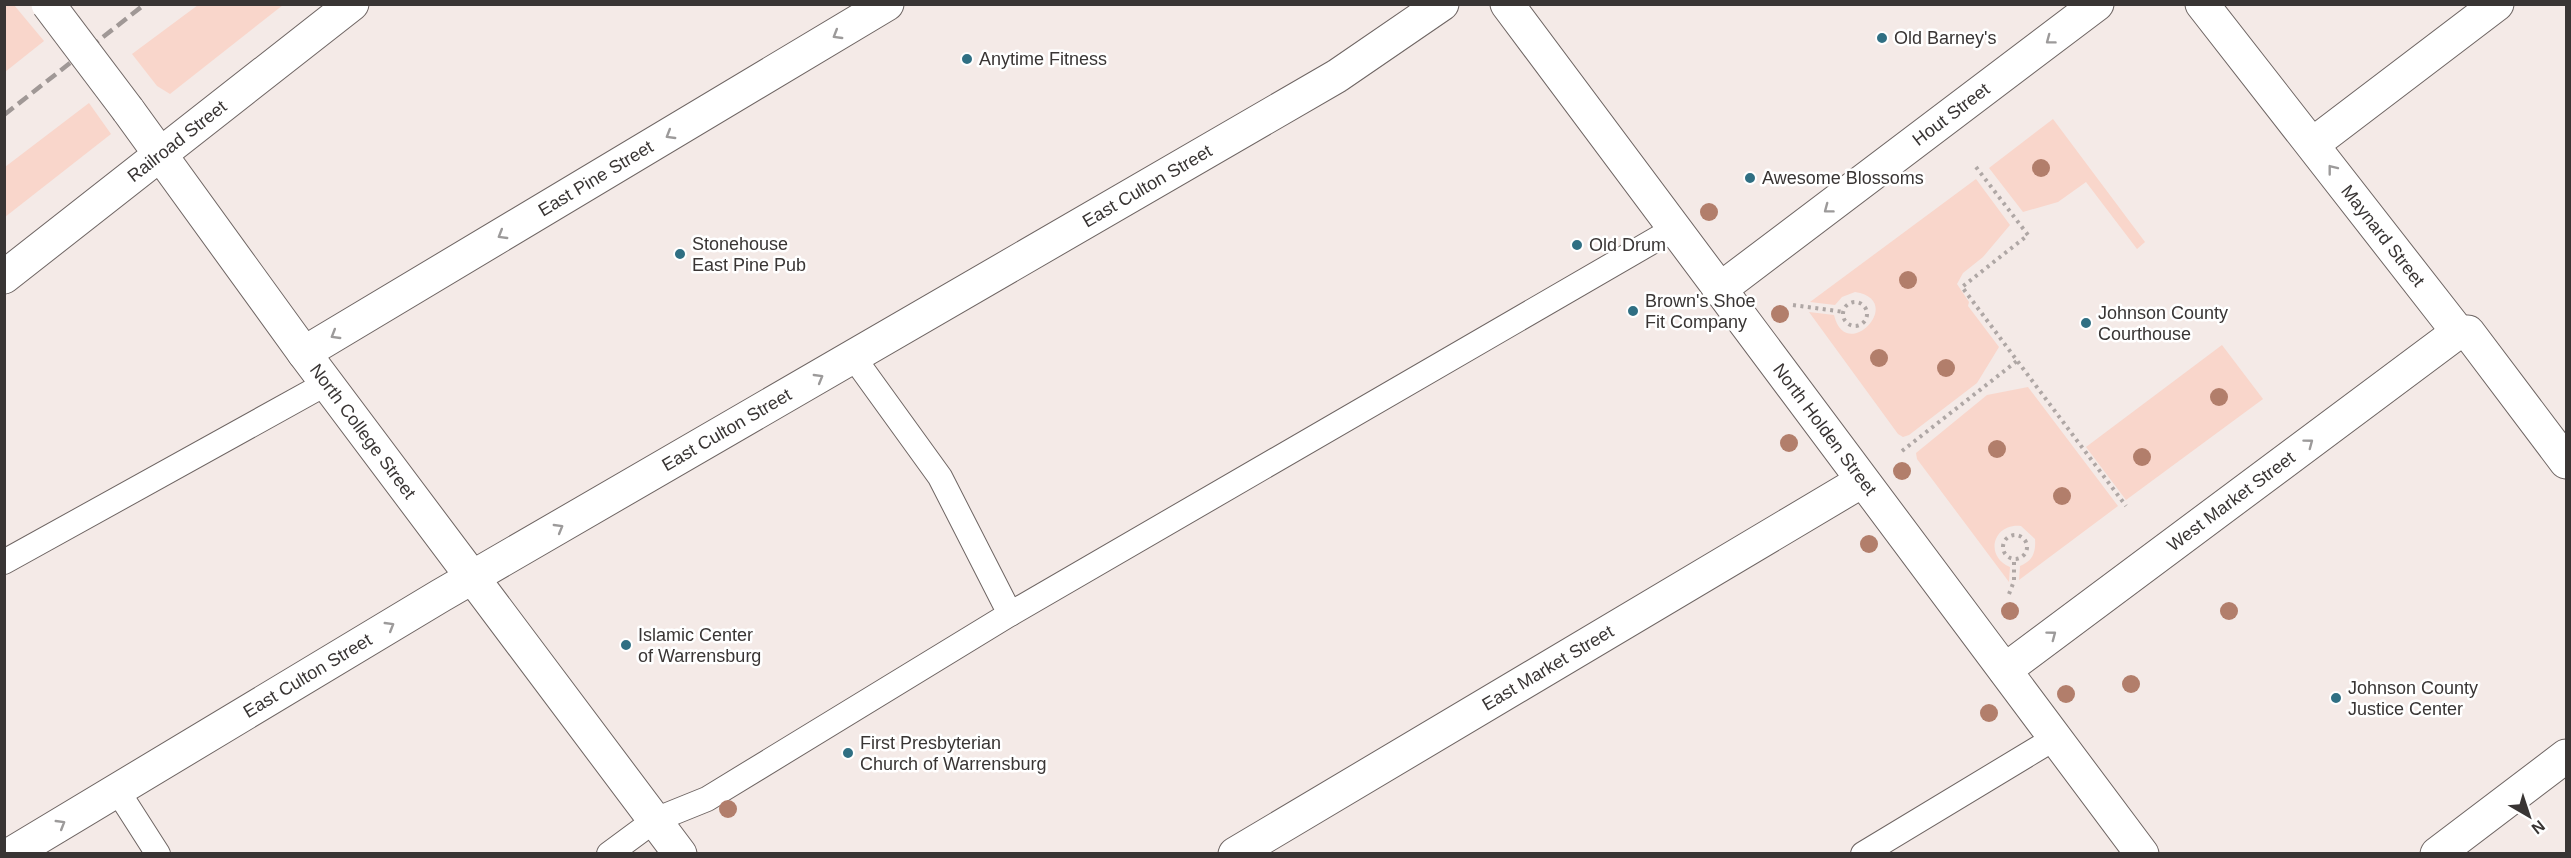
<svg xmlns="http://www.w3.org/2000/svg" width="2571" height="858" viewBox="0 0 2571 858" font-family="Helvetica,sans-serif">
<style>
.green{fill:#f9d6cb}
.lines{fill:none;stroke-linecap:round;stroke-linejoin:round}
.service-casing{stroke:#6e6563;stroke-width:26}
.minor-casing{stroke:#6e6563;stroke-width:35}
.tertiary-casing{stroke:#6e6563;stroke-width:35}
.secondary-casing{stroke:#6e6563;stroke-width:35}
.path{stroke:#afa7a5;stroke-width:4;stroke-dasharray:3 4.5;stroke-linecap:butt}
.service{stroke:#fff;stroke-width:24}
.minor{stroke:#fff;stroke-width:33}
.tertiary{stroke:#fff;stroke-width:33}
.secondary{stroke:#fff;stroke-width:33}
.rail{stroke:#a09896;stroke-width:4.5;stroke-dasharray:12 6;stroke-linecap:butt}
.minor-bridge-casing{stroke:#6e6563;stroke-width:35;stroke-linecap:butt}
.minor-bridge{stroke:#fff;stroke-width:33}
.tree{fill:#b27e6b}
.oneway{stroke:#9c9a9a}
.poi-dot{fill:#2f6f83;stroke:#fff;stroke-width:2}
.labels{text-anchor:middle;stroke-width:5;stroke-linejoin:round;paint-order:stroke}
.poi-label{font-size:18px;fill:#393534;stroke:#fff;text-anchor:start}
.street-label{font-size:18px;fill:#393534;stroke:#fff}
</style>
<rect width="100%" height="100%" fill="#f4eae7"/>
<!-- green -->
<g class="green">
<polygon points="5,4 14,5 44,41 5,72"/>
<polygon points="198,5 283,5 170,94 157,86 132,54"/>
<polygon points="89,103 111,134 5,217 5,167"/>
<polygon points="2053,119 2145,242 2137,249 2086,182 2058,202 2023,212 1989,168"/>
<path d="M1976,179L2010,225L1983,257L1963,273L1957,284L1969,302L1968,306L1999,347L1977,383L1909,435L1903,437L1898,434L1809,312L1834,315C1846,365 1907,300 1855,292L1842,297L1835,305L1810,302Z"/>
<polygon points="2222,345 2263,399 2126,500 2086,447"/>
<path d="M2028,387L2118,506L2019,580L2020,566C2033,561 2036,552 2035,539L2021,526C1993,523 1984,556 2010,567L2009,582L1917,459L1916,453L1987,395Z"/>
</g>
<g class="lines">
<defs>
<g id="service">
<polyline points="854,358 940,477 1010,614"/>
<polyline points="4,562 327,383"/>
<polyline points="117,790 158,854"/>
<polyline points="609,854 655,820 707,799 1010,614 1674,229"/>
<polyline points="1863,854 2055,738"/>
</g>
<g id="minor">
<path id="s1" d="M2202,4L2458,332"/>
<path id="s2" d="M128,110L304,353L680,854"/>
<polyline points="2313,144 2497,4"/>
<path id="s3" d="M4,277L352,4"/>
<path id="s4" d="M1719,290L2097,4"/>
<polyline points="2458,332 2468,332 2566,462"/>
<path id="s5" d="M304,353L887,4"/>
<path id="s6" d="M2005,670L2458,332"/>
<path id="s7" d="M11,854L440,596L1337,76L1442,4"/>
<path id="s8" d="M1235,854L1862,481"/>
</g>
<polyline id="tertiary" points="2437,854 2566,756"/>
<g id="secondary">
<path id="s9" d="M1507,4L2142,854"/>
</g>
</defs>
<!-- service casing -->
<use href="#service" class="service-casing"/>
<!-- minor casing -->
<use href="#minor" class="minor-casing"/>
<!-- tertiary casing -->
<use href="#tertiary" class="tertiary-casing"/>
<!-- secondary casing -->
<use href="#secondary" class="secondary-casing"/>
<!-- path -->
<g class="path">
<polyline points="1976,167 2028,235 1962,287 2126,506"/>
<circle cx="1855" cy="314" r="12"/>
<polyline points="1793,305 1844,312"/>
<polyline points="1902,451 2017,361"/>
<circle cx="2015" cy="547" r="12"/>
<polyline points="2009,594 2014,581 2014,559"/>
</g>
<!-- service -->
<use href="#service" class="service"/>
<!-- minor -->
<use href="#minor" class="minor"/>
<!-- tertiary -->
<use href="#tertiary" class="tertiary"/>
<!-- secondary -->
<use href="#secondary" class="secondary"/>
<!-- rail -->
<polyline class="rail" points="4,115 145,4"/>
<defs>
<polyline id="minor-bridge" points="48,4 128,110"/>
</defs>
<!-- minor-bridge casing -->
<use href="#minor-bridge" class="minor-bridge-casing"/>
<!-- minor-bridge -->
<use href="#minor-bridge" class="minor-bridge"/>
</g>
<!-- trees -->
<g class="tree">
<circle cx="2041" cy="168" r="9"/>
<circle cx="1709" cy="212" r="9"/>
<circle cx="1908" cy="280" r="9"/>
<circle cx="1780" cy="314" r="9"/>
<circle cx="1879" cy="358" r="9"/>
<circle cx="1946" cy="368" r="9"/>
<circle cx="2219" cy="397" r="9"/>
<circle cx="1789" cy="443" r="9"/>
<circle cx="1997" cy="449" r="9"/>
<circle cx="2142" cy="457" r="9"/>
<circle cx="1902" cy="471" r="9"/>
<circle cx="2062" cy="496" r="9"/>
<circle cx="1869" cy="544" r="9"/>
<circle cx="2010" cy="611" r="9"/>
<circle cx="2229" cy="611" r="9"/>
<circle cx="2131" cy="684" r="9"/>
<circle cx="2066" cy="694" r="9"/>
<circle cx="1989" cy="713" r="9"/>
<circle cx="728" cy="809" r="9"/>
</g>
<!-- one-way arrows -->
<defs><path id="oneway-chevron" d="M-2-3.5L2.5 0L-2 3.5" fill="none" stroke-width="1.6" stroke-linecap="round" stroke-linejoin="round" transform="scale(1.5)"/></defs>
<g class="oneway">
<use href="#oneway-chevron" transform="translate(837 35) rotate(149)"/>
<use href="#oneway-chevron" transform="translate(2050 40) rotate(143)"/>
<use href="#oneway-chevron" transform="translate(670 135) rotate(149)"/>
<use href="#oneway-chevron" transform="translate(2332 169) rotate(-128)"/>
<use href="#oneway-chevron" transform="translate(1828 209) rotate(143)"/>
<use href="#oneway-chevron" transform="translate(502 235) rotate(149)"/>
<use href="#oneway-chevron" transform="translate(335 335) rotate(149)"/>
<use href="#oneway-chevron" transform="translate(819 378) rotate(-30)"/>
<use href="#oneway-chevron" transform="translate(2309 443) rotate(-37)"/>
<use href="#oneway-chevron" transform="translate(559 528) rotate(-30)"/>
<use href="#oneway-chevron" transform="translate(390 626) rotate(-31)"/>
<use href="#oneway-chevron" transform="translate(2052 635) rotate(-37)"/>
<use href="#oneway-chevron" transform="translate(61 824) rotate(-31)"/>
</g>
<!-- markers -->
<g class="poi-dot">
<circle cx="1882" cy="38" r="6"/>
<circle cx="967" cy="59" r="6"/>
<circle cx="1750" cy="178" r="6"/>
<circle cx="1577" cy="245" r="6"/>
<circle cx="680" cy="254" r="6"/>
<circle cx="1633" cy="311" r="6"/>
<circle cx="2086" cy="323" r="6"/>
<circle cx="626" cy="645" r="6"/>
<circle cx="2336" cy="698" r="6"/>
<circle cx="848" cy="753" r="6"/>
</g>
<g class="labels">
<!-- poi labels -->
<g class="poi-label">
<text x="1894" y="44">Old Barney's</text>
<text x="979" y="65">Anytime Fitness</text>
<text x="1762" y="184">Awesome Blossoms</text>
<text x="692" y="250">Stonehouse<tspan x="692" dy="21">East Pine Pub</tspan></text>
<text x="1589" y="251">Old Drum</text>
<text x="1645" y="307">Brown's Shoe<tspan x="1645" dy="21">Fit Company</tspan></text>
<text x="2098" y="319">Johnson County<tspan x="2098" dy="21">Courthouse</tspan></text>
<text x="638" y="641">Islamic Center<tspan x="638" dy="21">of Warrensburg</tspan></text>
<text x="2348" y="694">Johnson County<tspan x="2348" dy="21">Justice Center</tspan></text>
<text x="860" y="749">First Presbyterian<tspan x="860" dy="21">Church of Warrensburg</tspan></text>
</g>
<!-- street labels -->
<g class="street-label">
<text dy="6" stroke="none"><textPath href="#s4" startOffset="291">Hout Street</textPath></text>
<text dy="6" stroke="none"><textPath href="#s3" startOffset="220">Railroad Street</textPath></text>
<text dy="6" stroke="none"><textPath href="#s5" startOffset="340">East Pine Street</textPath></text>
<text dy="6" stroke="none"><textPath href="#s7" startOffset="1318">East Culton Street</textPath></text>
<text dy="6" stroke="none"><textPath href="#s1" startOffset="294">Maynard Street</textPath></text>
<text dy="6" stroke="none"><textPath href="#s2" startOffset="398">North College Street</textPath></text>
<text dy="6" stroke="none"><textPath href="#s9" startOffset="531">North Holden Street</textPath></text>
<text dy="6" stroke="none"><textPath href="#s7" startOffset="832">East Culton Street</textPath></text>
<text dy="6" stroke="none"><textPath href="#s6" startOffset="282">West Market Street</textPath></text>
<text dy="6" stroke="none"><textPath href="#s8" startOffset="364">East Market Street</textPath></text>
<text dy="6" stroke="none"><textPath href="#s7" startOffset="346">East Culton Street</textPath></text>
</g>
</g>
<!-- border -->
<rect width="2571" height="858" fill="none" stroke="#393534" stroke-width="12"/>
<!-- north arrow -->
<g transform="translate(2529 816) rotate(141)" stroke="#ffffff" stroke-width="4.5" paint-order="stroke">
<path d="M0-4.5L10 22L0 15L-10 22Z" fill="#393534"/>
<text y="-9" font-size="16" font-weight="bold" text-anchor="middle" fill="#393534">N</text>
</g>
</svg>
